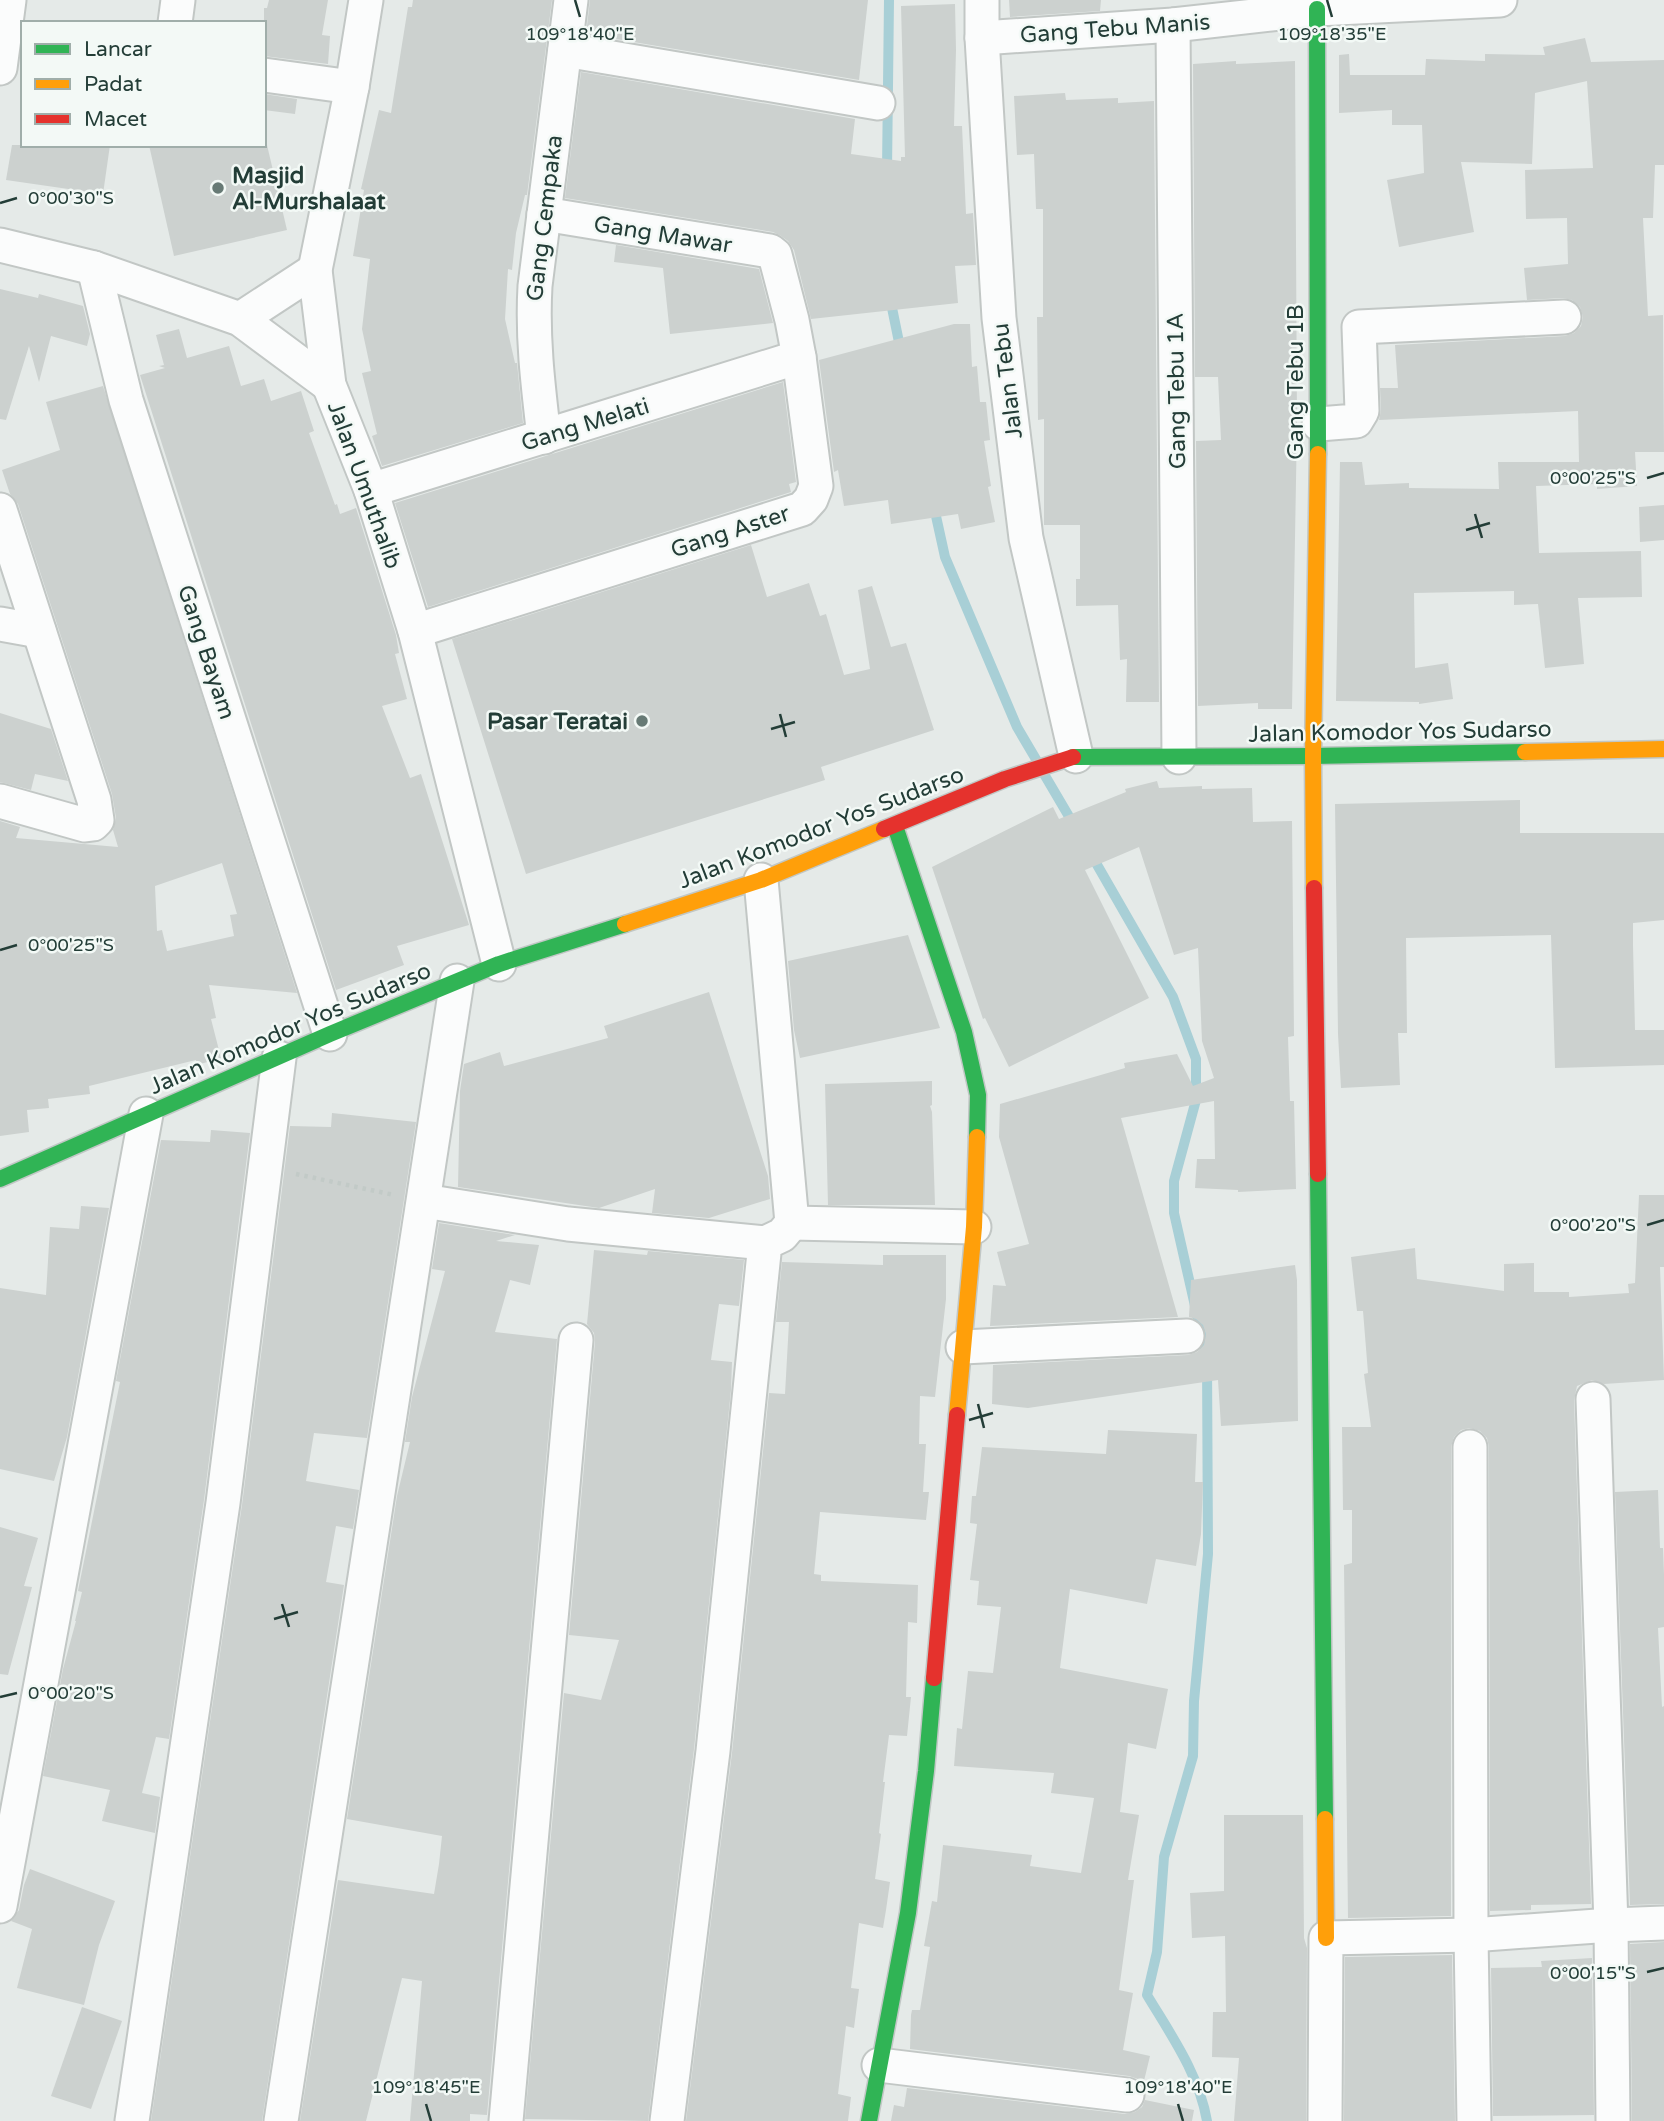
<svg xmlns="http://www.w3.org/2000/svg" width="1664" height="2121" viewBox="0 0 1664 2121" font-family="'Varela Round',sans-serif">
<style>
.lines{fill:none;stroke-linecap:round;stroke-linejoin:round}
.stream{stroke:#a8cfd6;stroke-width:10}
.building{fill:#ccd1cf;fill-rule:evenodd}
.street-casing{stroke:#c2c7c5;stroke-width:37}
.fast-casing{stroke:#c1c7c5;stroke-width:19}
.slow-casing{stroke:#c1c7c5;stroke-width:19}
.jam-casing{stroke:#c1c7c5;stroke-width:19}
.path{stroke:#c2cac7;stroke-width:4.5;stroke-dasharray:3.5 5;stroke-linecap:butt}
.street{stroke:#fbfcfc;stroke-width:33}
.fast{stroke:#30b455;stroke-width:16}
.slow{stroke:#ff9f0a;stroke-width:16}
.jam{stroke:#e5322d;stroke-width:16}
.ticks{fill:none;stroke:#233d37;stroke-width:2.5}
.poi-dot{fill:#677a75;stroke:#f3f9f6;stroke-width:2.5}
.labels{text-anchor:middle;stroke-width:5;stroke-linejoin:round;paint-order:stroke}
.street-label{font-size:23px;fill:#233d37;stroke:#f3f9f6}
.poi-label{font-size:23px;font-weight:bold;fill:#233d37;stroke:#f3f9f6;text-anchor:start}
.ticks-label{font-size:18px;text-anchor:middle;fill:#233d37;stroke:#f3f9f6;stroke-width:5;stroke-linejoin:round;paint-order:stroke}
</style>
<rect width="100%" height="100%" fill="#e5eae8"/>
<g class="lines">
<!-- stream -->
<g class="stream">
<polyline points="887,171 889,0"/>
<polyline points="890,298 901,352"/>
<polyline points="934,507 945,557 1017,727 1037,761"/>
<polyline points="1044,774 1074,825"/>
<path d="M1092,856L1173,997L1196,1059V1100L1174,1181V1213L1207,1359L1208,1554L1194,1701L1193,1756L1164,1857L1157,1952L1147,1995C1171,2035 1199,2074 1207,2121"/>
</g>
</g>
<!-- building -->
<g class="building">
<polygon points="269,0 328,0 322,35 330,36 328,64 264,56 264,8 267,8"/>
<polygon points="413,0 552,0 527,195 525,195 516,233 512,270 508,269 505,319 515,363 517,363 523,423 382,466 372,436 377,434 362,373 371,371 362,329 370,259 353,256 364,190 361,189 379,110 391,113 408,7 412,7"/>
<polygon points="590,0 868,0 859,80 586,34"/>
<polygon points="1009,0 1101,0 1100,11 1010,17"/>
<polygon points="955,4 956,50 954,126 962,126 966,214 973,213 976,265 955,266 958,303 811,319 794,250 788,241 781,236 773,232 565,198 581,72 855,119 851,154 901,161 901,157 905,157 901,6"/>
<polygon points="1585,38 1591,62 1664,60 1664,165 1655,165 1653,218 1643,218 1648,316 1663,315 1664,452 1635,452 1637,486 1597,489 1597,484 1536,486 1539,553 1641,551 1642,597 1578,598 1584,664 1545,668 1538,604 1514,605 1514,591 1414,593 1415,668 1448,663 1453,699 1419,704 1419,702 1336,701 1340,462 1362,462 1365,485 1409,483 1409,488 1499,489 1498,462 1579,462 1578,411 1379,420 1381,410 1380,388 1398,388 1395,345 1565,336 1574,333 1581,326 1583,317 1580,307 1572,300 1563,298 1527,300 1524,268 1568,264 1567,218 1526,219 1525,170 1593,168 1587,81 1535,93 1532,164 1461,162 1474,232 1399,247 1387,180 1424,173 1422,125 1392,125 1392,110 1339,113 1339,55 1349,54 1350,75 1425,75 1426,59 1485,61 1485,54 1545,55 1543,47"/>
<polygon points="1236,61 1236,64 1295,61 1297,424 1292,709 1258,709 1258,703 1198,706 1196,441 1221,440 1218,377 1195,377 1193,64"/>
<polygon points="1065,93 1066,100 1118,98 1118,103 1154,101 1159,702 1126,702 1127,659 1120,660 1118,605 1076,606 1076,579 1080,579 1080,525 1044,525 1044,419 1038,420 1037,317 1043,317 1043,209 1036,209 1034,154 1017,155 1014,96"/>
<polygon points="264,94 297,99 295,114 264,110"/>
<polygon points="12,145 110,145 103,194 6,180"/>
<polygon points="149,145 267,145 287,230 174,256"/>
<polygon points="616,245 759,269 773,323 670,334 663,268 614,262"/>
<polygon points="0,289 38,298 39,294 83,306 90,334 87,346 51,336 39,382 29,346 6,420 0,419"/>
<polygon points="954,324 970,324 972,367 977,366 980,402 986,402 990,440 984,441 991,486 988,487 995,522 961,529 958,514 891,524 888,500 844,506 838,470 834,472 819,360"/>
<polygon points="179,329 187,358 229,346 241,386 264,379 271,401 301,391 314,431 309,433 335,505 337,504 340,514 356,508 396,635 399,653 395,654 407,699 382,706 410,778 421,774 469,925 397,946 404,965 336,990 140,375 165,368 159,366 164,365 156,335"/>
<polygon points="783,382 796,482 789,484 791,492 428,607 395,503"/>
<path d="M103,386L297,993L209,985L216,1018L211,1019L221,1058L197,1065L196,1060L89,1086L90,1094L48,1099L49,1108L27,1110L29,1132L0,1136V821L20,827L16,838L118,847L113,830L116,818L112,794L18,504L10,494L2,470L60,450L46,402ZM222,863L237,914L230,915L234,936L167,951L162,930L157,931L155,886Z"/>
<polygon points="1664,505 1664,540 1640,542 1639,507"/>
<polygon points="751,545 767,597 809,583 820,616 826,614 844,675 870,669 858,590 872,586 891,647 906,643 934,730 821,767 825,780 526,874 452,639"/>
<polygon points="0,713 51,729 68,781 35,774 31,790 0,782"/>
<polygon points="1157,781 1159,788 1202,786 1202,789 1252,788 1253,822 1292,821 1294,1036 1288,1037 1290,1101 1294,1101 1296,1189 1238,1192 1238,1190 1195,1188 1197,1159 1215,1159 1214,1101 1121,1118 1178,1317 990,1326 993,1285 1006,1286 997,1252 1029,1244 999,1137 1000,1104 1125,1068 1124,1063 1177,1054 1193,1086 1214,1078 1202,1041 1198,948 1174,955 1139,847 1085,870 1149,998 1009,1067 985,1018 983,1019 932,867 1053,807 1059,819 1126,792 1125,789"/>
<polygon points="1520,800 1520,833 1664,833 1664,920 1633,923 1633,945 1635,1030 1664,1030 1664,1065 1555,1068 1551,935 1406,938 1407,1033 1398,1033 1400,1085 1341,1088 1338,1034 1335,804"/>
<polygon points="908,935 940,1028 800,1058 794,1030 788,961"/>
<polygon points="709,992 768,1176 770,1199 709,1218 652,1213 655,1189 599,1208 458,1187 460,1091 464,1064 500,1052 504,1066 608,1038 604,1026"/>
<polygon points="932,1081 932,1105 930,1106 932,1112 935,1205 828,1205 825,1084"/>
<polygon points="332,1113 416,1122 367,1438 314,1433 306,1481 359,1490 353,1529 336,1526 326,1582 344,1585 262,2121 151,2121 242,1505 290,1126 331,1127"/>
<polygon points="211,1130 250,1133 204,1500 169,1739 156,1737 142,1793 160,1797 155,1833 102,1821 110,1790 43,1776 63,1669 76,1621 75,1621 82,1592 78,1591 120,1382 116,1381 161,1140 210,1142"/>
<polygon points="1639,1195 1664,1195 1664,1267 1660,1267 1664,1380 1604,1384 1592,1380 1577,1386 1574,1400 1591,1904 1531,1905 1531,1910 1490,1911 1489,1447 1487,1438 1480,1431 1469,1428 1461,1430 1454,1437 1451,1447 1451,1916 1348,1918 1344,1565 1352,1563 1352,1510 1343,1510 1342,1427 1371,1427 1364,1374 1368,1373 1363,1311 1357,1311 1351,1257 1415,1248 1417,1279 1504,1291 1504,1264 1534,1263 1534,1292 1569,1292 1569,1297 1629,1293 1628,1284 1635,1283"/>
<polygon points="81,1206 109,1208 67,1437 54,1481 0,1469 0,1288 46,1295 50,1227 79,1229"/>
<polygon points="439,1223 515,1235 496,1241 539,1245 530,1285 510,1280 495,1332 557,1339 487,2115 470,2114 470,2121 410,2121 422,1981 402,1978 366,2121 300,2121 338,1880 434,1894 439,1864 442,1836 347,1819 397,1496 410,1442 405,1442 412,1397 445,1271 432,1269"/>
<polygon points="594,1250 647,1255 648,1251 744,1260 739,1306 719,1304 711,1360 732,1362 731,1390 694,1749 648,2121 525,2119 564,1693 601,1700 619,1640 569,1635 595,1342 594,1333 587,1324"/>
<polygon points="883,1255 946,1255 946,1299 935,1397 920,1396 919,1444 926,1444 923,1492 929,1492 926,1520 820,1512 814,1574 821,1575 821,1581 918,1585 917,1623 908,1622 906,1697 911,1697 907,1736 889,1735 883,1782 885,1782 879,1833 881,1834 875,1879 890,1882 886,1910 883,1928 859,1923 851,1988 859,1989 854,2028 846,2026 838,2094 851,2097 848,2121 686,2121 732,1753 769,1393 785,1394 789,1322 776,1322 782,1262 883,1265"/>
<polygon points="1295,1265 1297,1280 1298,1421 1221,1426 1218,1380 1028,1408 992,1404 993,1365 1188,1355 1197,1352 1204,1345 1206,1334 1203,1325 1196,1319 1189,1317 1191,1280"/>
<polygon points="1108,1430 1197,1434 1195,1482 1203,1482 1201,1534 1196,1566 1156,1559 1147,1604 1070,1589 1060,1668 1168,1689 1156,1749 1128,1743 1120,1812 1139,1815 1128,1880 1134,1880 1119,1990 1133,1993 1123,2050 1150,2056 1143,2085 1138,2079 1129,2076 910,2049 911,2015 912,2010 920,2010 930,1947 924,1946 932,1901 937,1902 943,1845 1032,1855 1030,1866 1081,1873 1094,1798 1051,1793 1054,1773 954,1766 957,1728 962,1729 968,1671 993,1673 1001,1607 977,1605 979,1581 970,1580 977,1524 970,1523 972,1496 976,1496 982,1447 1106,1454"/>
<polygon points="1658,1490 1660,1548 1663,1548 1664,1575 1664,1627 1658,1628 1662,1707 1664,1706 1664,1904 1630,1905 1615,1492"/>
<polygon points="0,1527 38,1538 24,1586 32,1587 8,1675 0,1674"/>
<polygon points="1224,1815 1303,1815 1304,1938 1307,1948 1306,2121 1234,2121 1239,2058 1212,2057 1213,2012 1226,2012 1225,1936 1192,1938 1190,1893 1224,1891"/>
<polygon points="30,1869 115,1901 99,1945 84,2005 17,1988 32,1929 11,1921 19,1910 24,1885"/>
<polygon points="1664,1942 1664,2121 1632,2121 1630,1944"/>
<polygon points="1452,1955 1455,2121 1344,2121 1345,1957"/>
<polygon points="1592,1958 1594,2115 1493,2116 1491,1968 1542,1967 1541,1961"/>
<polygon points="82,2007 122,2021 91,2109 51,2096"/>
<polygon points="907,2088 1125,2114 1135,2112 1142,2107 1145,2100 1194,2110 1192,2121 891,2121 894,2105 904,2107"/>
</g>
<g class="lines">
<defs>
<g id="street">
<polyline points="366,0 352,87 315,270 329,385 371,490 415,631 499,964"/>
<polyline points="982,0 982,38 999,318 1026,538 1076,756"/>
<polyline points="175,23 178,0"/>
<polyline points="1173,25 1179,757"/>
<polyline points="982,38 1173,25 1317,9 1500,0"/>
<polyline points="565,50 878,103"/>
<polyline points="0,68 9,0"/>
<polyline points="264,75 352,87"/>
<polyline points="0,245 94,268 240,319 329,385"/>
<polyline points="94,268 126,400 330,1034"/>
<polyline points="240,319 315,270"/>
<polyline points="1319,424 1356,421 1362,411 1359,327 1564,317"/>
<path d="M544,437C538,386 532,337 535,286L571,0"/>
<polyline points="371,490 799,357"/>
<polyline points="0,510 94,800 97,820 93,824 85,825 0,801"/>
<polyline points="0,624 39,631"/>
<polyline points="415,631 802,509 811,499 816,486 799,357 792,320 775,255 770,251 544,214"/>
<polyline points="424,1201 568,1224 765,1243"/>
<polyline points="792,1223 974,1227"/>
<polyline points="963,1347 1187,1336"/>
<polyline points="1593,1399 1611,1925 1613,2121"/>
<polyline points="1470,1447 1471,1935 1474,2121"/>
<polyline points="0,1906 146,1114"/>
<polyline points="879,2065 1127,2095"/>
<polyline points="132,2121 223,1503 279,1058"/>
<polyline points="281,2121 457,981"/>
<polyline points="506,2121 576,1340"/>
<polyline points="667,2121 713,1751 765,1243 782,1235 792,1223 761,880"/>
<polyline points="1325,2121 1326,1938 1471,1935 1611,1925 1664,1923"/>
</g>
<g id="fast">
<polyline points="1317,9 1318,454"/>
<polyline points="1073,757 1313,756 1525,752"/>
<polyline points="895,826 964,1032 978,1095 977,1137"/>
<polyline points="1318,1174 1325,1819"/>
<polyline points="0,1179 330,1034 499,964 625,924"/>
<polyline points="869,2121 908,1913 926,1771 934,1678"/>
</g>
<g id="slow">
<polyline points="1525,752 1664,749"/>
<polyline points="1314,888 1313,756 1318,454"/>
<polyline points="625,924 761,880 884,829"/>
<polyline points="957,1415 974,1227 977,1137"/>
<polyline points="1325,1819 1326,1938"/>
</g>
<g id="jam">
<polyline points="884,829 1005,779 1073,757"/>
<polyline points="1314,888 1318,1174"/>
<polyline points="934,1678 957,1415"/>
</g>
</defs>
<!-- street casing -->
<use href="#street" class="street-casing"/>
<!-- fast casing -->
<use href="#fast" class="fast-casing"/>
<!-- slow casing -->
<use href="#slow" class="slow-casing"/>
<!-- jam casing -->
<use href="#jam" class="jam-casing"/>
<!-- path -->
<polyline class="path" points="296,1174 394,1195"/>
<!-- street -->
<use href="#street" class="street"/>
<!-- fast -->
<use href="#fast" class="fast"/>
<!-- slow -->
<use href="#slow" class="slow"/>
<!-- jam -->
<use href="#jam" class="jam"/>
</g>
<!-- ticks -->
<path class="ticks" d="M575,0L580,17M1327,0L1332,17M0,203L17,198M1647,478L1664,473M1475,514L1482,538M1466,530L1490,523M780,714L786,737M771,729L795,722M0,950L17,945M1647,1225L1664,1220M978,1404L984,1428M969,1420L993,1413M282,1604L289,1627M274,1619L298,1612M0,1697L17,1693M1647,1972L1664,1968M426,2104L431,2121M1178,2104L1183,2121"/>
<!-- markers -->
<g class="poi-dot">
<circle cx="218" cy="188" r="7"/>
<circle cx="642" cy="721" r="7"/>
</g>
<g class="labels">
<!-- street labels -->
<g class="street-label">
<text transform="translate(1115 28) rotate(-4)" y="8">Gang Tebu Manis</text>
<text transform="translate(544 218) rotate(-83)" y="8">Gang Cempaka</text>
<text transform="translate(663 234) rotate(9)" y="8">Gang Mawar</text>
<text transform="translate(1007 381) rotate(-97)" y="8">Jalan Tebu</text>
<text transform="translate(1295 382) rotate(-90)" y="8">Gang Tebu 1B</text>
<text transform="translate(1176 391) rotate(-91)" y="8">Gang Tebu 1A</text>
<text transform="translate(585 424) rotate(-17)" y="8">Gang Melati</text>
<text transform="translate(365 485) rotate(70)" y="8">Jalan Umuthalib</text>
<text transform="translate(730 531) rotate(-18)" y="8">Gang Aster</text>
<text transform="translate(207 652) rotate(72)" y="8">Gang Bayam</text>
<text transform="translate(1400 731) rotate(-1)" y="8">Jalan Komodor Yos Sudarso</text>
<text transform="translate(821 827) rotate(-21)" y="8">Jalan Komodor Yos Sudarso</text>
<text transform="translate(290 1028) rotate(-23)" y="8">Jalan Komodor Yos Sudarso</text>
</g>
<!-- poi labels -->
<g class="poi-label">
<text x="232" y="183">Masjid<tspan x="232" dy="26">Al-Murshalaat</tspan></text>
<text x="628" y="729" text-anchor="end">Pasar Teratai</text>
</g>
</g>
<g class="ticks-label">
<text x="580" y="40">109°18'40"E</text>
<text x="1332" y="40">109°18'35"E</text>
<text x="71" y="204">0°00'30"S</text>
<text x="1593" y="484">0°00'25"S</text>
<text x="71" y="951">0°00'25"S</text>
<text x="1593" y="1231">0°00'20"S</text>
<text x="71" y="1699">0°00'20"S</text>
<text x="1593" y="1979">0°00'15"S</text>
<text x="426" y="2093">109°18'45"E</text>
<text x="1178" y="2093">109°18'40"E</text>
</g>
<!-- legend -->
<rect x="21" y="21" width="245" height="126" fill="#f3f9f6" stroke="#a0aeaa" stroke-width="2"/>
<rect x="35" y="44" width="35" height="10" fill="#30b455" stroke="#a0aeaa" stroke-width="2"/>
<text x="84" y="56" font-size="21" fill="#233d37">Lancar</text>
<rect x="35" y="79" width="35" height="10" fill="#ff9f0a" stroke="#a0aeaa" stroke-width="2"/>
<text x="84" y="91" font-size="21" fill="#233d37">Padat</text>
<rect x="35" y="114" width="35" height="10" fill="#e5322d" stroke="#a0aeaa" stroke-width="2"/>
<text x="84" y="126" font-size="21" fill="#233d37">Macet</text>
</svg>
